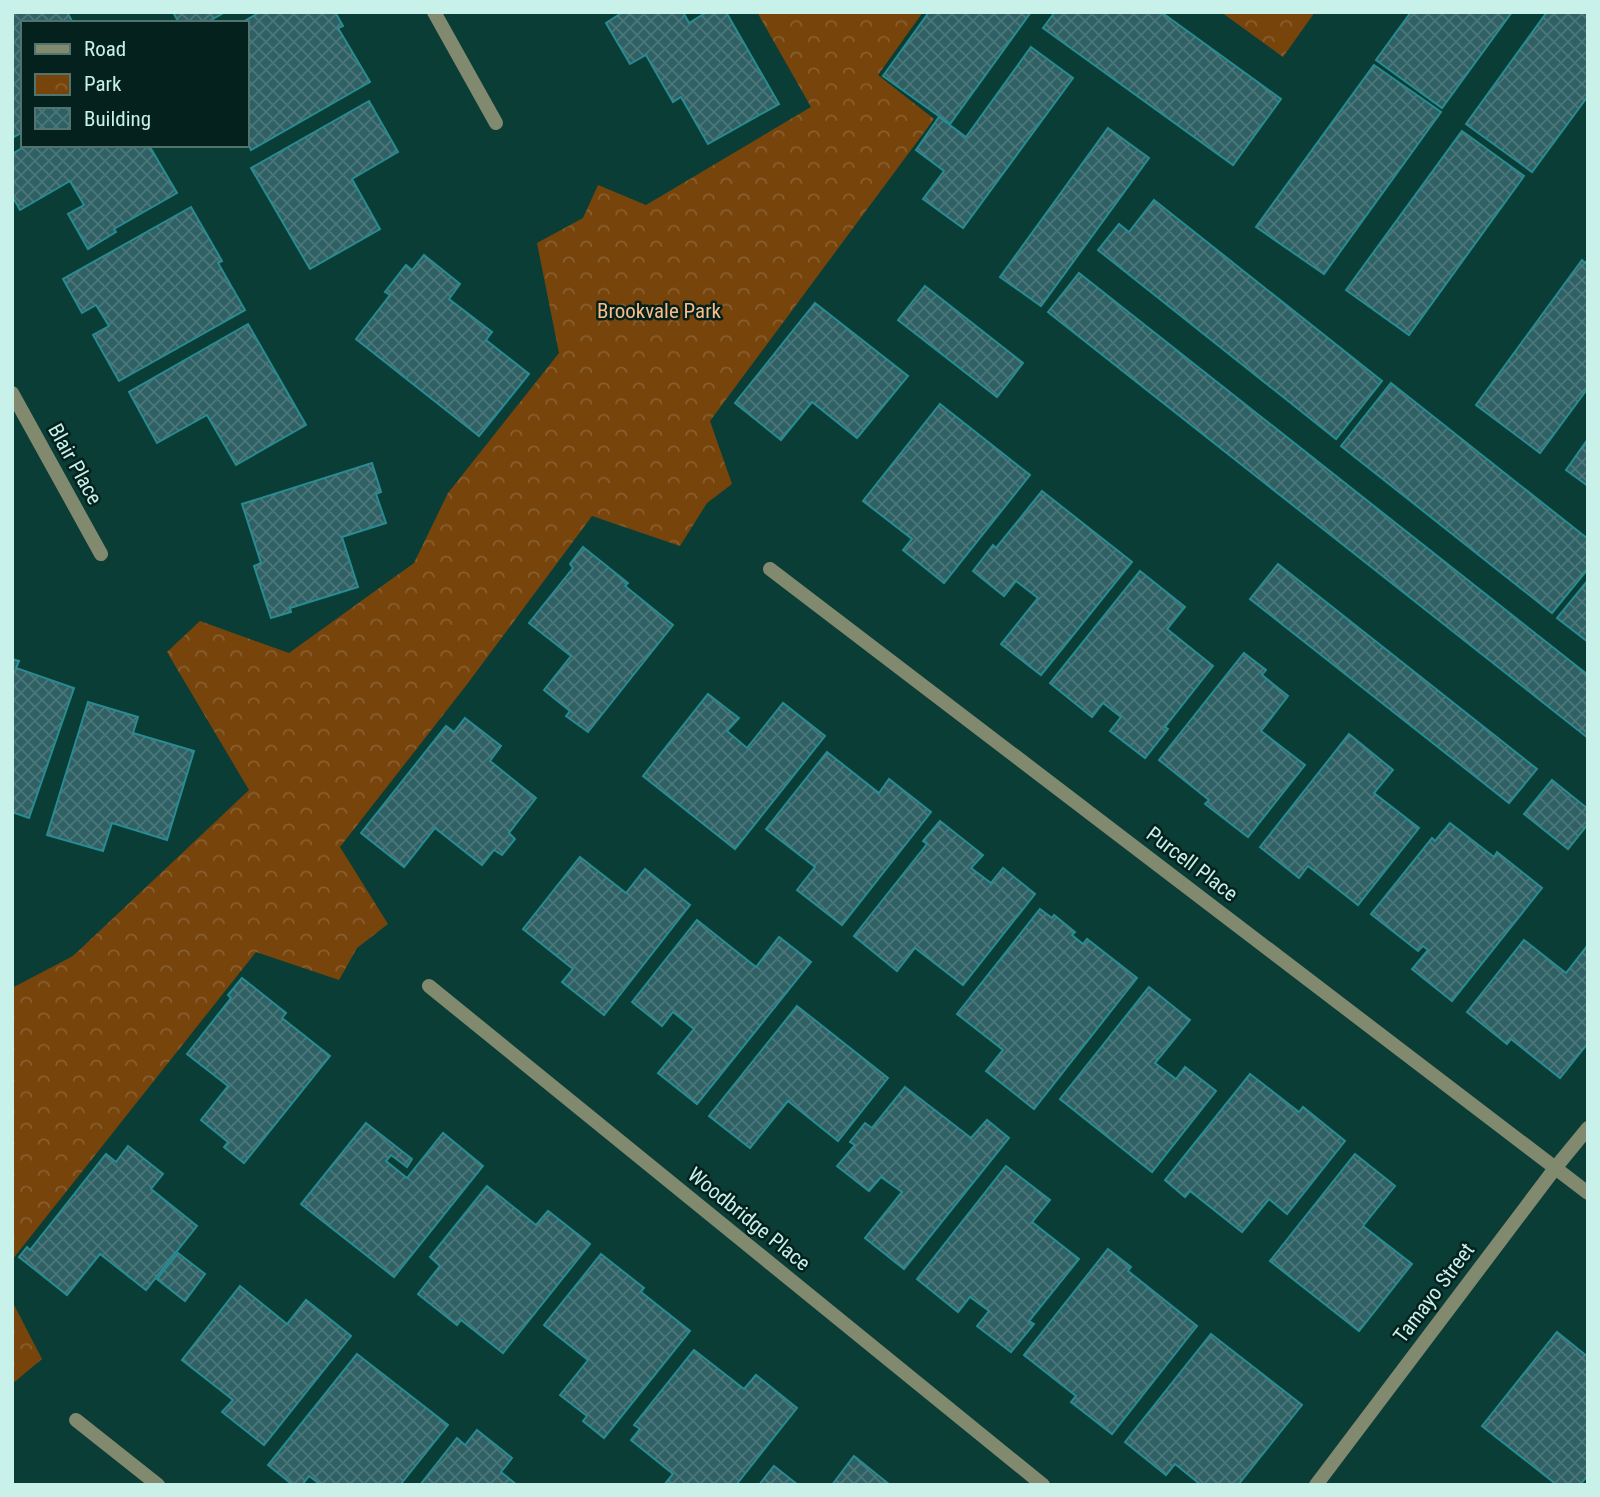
<svg xmlns="http://www.w3.org/2000/svg" width="1600" height="1497" viewBox="0 0 1600 1497" font-family="'Roboto Condensed',sans-serif">
<style>
.park{fill:url(#park-crowns)}
.building{fill:url(#building-cross-hatch);stroke:#288c92;stroke-width:2}
.lines{fill:none;stroke-linecap:round;stroke-linejoin:round}
.street{stroke:#81896e;stroke-width:14}
.labels{text-anchor:middle;stroke-width:5;stroke-linejoin:round;paint-order:stroke}
.park-label{font-size:21px;fill:#f9bc88;stroke:#04211d}
.street-label{font-size:21px;fill:#c8f1e9;stroke:#04211d}
</style>
<defs>
<pattern id="park-crowns" width="20" height="18" patternUnits="userSpaceOnUse" patternTransform="scale(1.75)"><rect width="20" height="18" fill="#77440c"/><path d="M2 6a3 3 0 1 1 6 0M12 15a3 3 0 1 1 6 0" fill="none" stroke="#895f2f"/></pattern>
<pattern id="building-cross-hatch" width="8" height="8" patternUnits="userSpaceOnUse" patternTransform="scale(1.75)"><rect width="8" height="8" fill="#2f6064"/><path d="M0 0l8 8M0 8l8-8" fill="none" stroke="#4c777a"/></pattern>
</defs>
<rect width="100%" height="100%" fill="#0a3d36"/>
<!-- park -->
<g class="park">
<polygon points="757,12 923,12 878,75 934,119 710,421 732,484 707,503 680,546 592,516 468,683 340,847 388,924 357,948 339,980 256,952 12,1260 12,988 73,956 249,790 167,652 200,621 289,653 414,563 448,493 559,353 537,243 583,218 598,185 646,205 811,107"/>
<polygon points="1221,12 1315,12 1283,57"/>
<polygon points="12,1301 42,1359 12,1384"/>
</g>
<!-- building -->
<g class="building">
<polygon points="12,12 67,12 73,23 23,23 23,132 12,138"/>
<polygon points="173,12 225,12 206,23 179,23"/>
<polygon points="260,12 335,12 343,26 338,28 370,82 251,150 247,142 247,23 241,23"/>
<polygon points="623,12 683,12 689,23 707,12 726,12 779,104 708,144 681,97 673,102 646,55 630,64 606,23"/>
<polygon points="929,12 1031,12 950,124 883,76"/>
<polygon points="1055,12 1161,12 1281,99 1233,165 1043,28"/>
<polygon points="1411,12 1512,12 1442,108 1376,60"/>
<polygon points="1547,12 1588,12 1588,96 1532,172 1466,124"/>
<polygon points="1031,47 1073,78 963,228 923,199 944,171 916,150 939,117 966,137"/>
<polygon points="1374,65 1441,112 1324,274 1256,227"/>
<polygon points="369,101 398,152 352,179 380,229 310,269 251,168"/>
<polygon points="1108,128 1149,158 1041,306 1000,277"/>
<polygon points="1462,131 1524,176 1409,335 1346,290"/>
<polygon points="27,145 153,145 150,147 177,193 114,229 116,232 88,249 68,214 84,205 70,181 20,210 12,196 12,154"/>
<polygon points="1154,200 1382,381 1336,439 1098,250 1119,224 1129,232"/>
<polygon points="191,207 222,261 218,263 245,310 119,381 93,335 109,326 96,305 82,313 63,279"/>
<polygon points="424,255 460,284 449,299 492,332 486,340 529,374 479,436 356,339 390,295 385,292 406,265 412,270"/>
<polygon points="1582,260 1585,263 1588,260 1588,388 1540,453 1476,405"/>
<polygon points="1079,273 1588,675 1588,738 1048,312"/>
<polygon points="925,286 1023,363 997,397 898,320"/>
<polygon points="815,303 908,376 857,438 812,402 781,440 735,403"/>
<polygon points="248,324 306,425 236,465 207,415 157,443 129,392"/>
<polygon points="1391,383 1588,539 1588,569 1552,613 1341,446"/>
<polygon points="940,404 1030,475 944,583 903,550 912,539 863,501"/>
<polygon points="1588,439 1588,486 1566,470"/>
<polygon points="372,463 381,492 376,494 386,523 342,537 358,587 290,608 291,612 271,618 254,566 261,563 242,504"/>
<polygon points="1042,491 1132,562 1041,675 1001,644 1038,598 1016,581 1004,596 973,571 993,545 996,548"/>
<polygon points="583,547 628,583 625,586 673,625 588,732 566,716 570,711 544,690 571,656 529,623 573,568 570,564"/>
<polygon points="1278,564 1537,769 1509,803 1250,599"/>
<polygon points="1140,571 1185,607 1167,629 1213,666 1165,727 1168,729 1145,758 1110,731 1121,717 1103,703 1092,717 1050,683"/>
<polygon points="1588,580 1588,642 1557,618"/>
<polygon points="1244,653 1266,670 1262,675 1288,696 1261,731 1305,765 1248,837 1205,804 1209,800 1159,760"/>
<polygon points="12,659 19,661 16,668 74,688 29,818 12,812"/>
<polygon points="708,694 739,718 727,731 747,748 783,703 825,736 735,849 643,776"/>
<polygon points="88,702 138,717 133,733 194,751 167,840 112,823 103,851 47,835"/>
<polygon points="465,718 501,746 490,761 536,798 509,833 515,839 502,855 494,850 482,865 435,828 404,867 361,833 446,726 454,732"/>
<polygon points="1349,734 1393,770 1374,793 1419,828 1358,905 1308,866 1299,878 1260,847"/>
<polygon points="827,752 879,793 889,779 931,812 842,925 797,890 815,867 766,829"/>
<polygon points="1552,780 1588,809 1588,824 1568,849 1524,814"/>
<polygon points="940,821 983,855 971,868 991,883 1003,868 1035,894 963,985 915,948 897,971 854,936 927,844 923,841"/>
<polygon points="1450,823 1494,857 1497,852 1542,888 1452,1001 1412,969 1428,950 1423,946 1418,951 1371,914 1432,838 1435,841"/>
<polygon points="580,857 626,893 645,869 690,905 604,1015 562,982 573,969 523,929"/>
<polygon points="1040,909 1052,918 1054,915 1075,932 1072,935 1083,944 1087,939 1137,978 1034,1109 986,1071 1003,1050 957,1014"/>
<polygon points="697,920 756,967 779,937 811,962 697,1104 658,1073 694,1029 673,1012 662,1026 632,1002"/>
<polygon points="1524,940 1566,973 1588,945 1588,1043 1560,1078 1511,1039 1507,1044 1467,1012"/>
<polygon points="242,978 286,1013 282,1018 330,1056 244,1163 224,1147 228,1142 201,1120 228,1086 187,1054 231,998 228,995"/>
<polygon points="1149,987 1190,1020 1155,1063 1176,1079 1185,1067 1216,1091 1152,1172 1060,1099"/>
<polygon points="797,1006 888,1078 838,1141 788,1101 750,1148 709,1116"/>
<polygon points="1250,1074 1299,1112 1303,1107 1345,1141 1287,1214 1269,1199 1242,1232 1190,1191 1185,1197 1165,1180"/>
<polygon points="905,1087 971,1138 987,1120 1009,1138 904,1269 865,1238 902,1192 881,1177 869,1191 837,1166 855,1145 850,1142 865,1123 872,1128"/>
<polygon points="366,1123 412,1159 407,1167 391,1155 386,1161 407,1178 443,1133 483,1166 394,1277 301,1204"/>
<polygon points="128,1146 163,1174 151,1189 197,1226 146,1290 100,1254 67,1295 19,1257 27,1247 30,1250 106,1154 116,1162"/>
<polygon points="1355,1154 1395,1186 1363,1226 1412,1264 1359,1331 1270,1261"/>
<polygon points="1006,1166 1050,1200 1032,1222 1079,1259 1029,1321 1034,1324 1011,1352 977,1326 989,1311 970,1297 958,1312 917,1279"/>
<polygon points="487,1186 536,1225 548,1211 590,1244 503,1353 461,1320 457,1325 418,1294 440,1266 430,1257"/>
<polygon points="1108,1249 1131,1267 1128,1271 1197,1326 1112,1434 1071,1402 1076,1396 1024,1355"/>
<polygon points="178,1253 205,1274 185,1301 157,1279"/>
<polygon points="601,1254 644,1288 641,1292 690,1331 604,1438 583,1421 587,1416 560,1395 588,1360 544,1325"/>
<polygon points="240,1286 287,1324 306,1300 351,1336 264,1445 222,1412 233,1400 182,1360"/>
<polygon points="1557,1332 1588,1357 1588,1475 1580,1485 1557,1485 1482,1426"/>
<polygon points="1211,1334 1302,1405 1238,1485 1201,1485 1175,1464 1166,1475 1125,1442"/>
<polygon points="694,1350 744,1389 756,1375 797,1408 736,1485 664,1485 673,1474 631,1440 640,1429 634,1425"/>
<polygon points="357,1354 448,1425 400,1485 321,1485 309,1476 302,1485 293,1485 268,1465"/>
<polygon points="477,1430 512,1458 501,1472 517,1485 420,1485 457,1438 465,1445"/>
<polygon points="854,1456 890,1485 832,1485"/>
<polygon points="774,1466 798,1485 759,1485"/>
</g>
<g class="lines">
<!-- street -->
<g class="street">
<polyline points="434,12 496,123"/>
<polyline points="12,393 101,554"/>
<polyline points="770,569 1588,1193"/>
<polyline points="429,986 1043,1485"/>
<polyline points="76,1420 158,1485"/>
<polyline points="1316,1485 1556,1167 1588,1128"/>
</g>
</g>
<g class="labels">
<!-- park labels -->
<g class="park-label">
<text x="659" y="318">Brookvale Park</text>
</g>
<!-- street labels -->
<g class="street-label">
<text transform="translate(75 464) rotate(61)" y="7">Blair Place</text>
<text transform="translate(1192 864) rotate(37)" y="7">Purcell Place</text>
<text transform="translate(749 1219) rotate(39)" y="7">Woodbridge Place</text>
<text transform="translate(1434 1293) rotate(-53)" y="7">Tamayo Street</text>
</g>
</g>
<!-- border -->
<rect width="1600" height="1497" fill="none" stroke="#c8f1e9" stroke-width="28"/>
<!-- legend -->
<rect x="21" y="21" width="228" height="126" fill="#04211d" stroke="#52746f" stroke-width="2"/>
<rect x="35" y="44" width="35" height="10" fill="#81896e" stroke="#52746f" stroke-width="2"/>
<text x="84" y="56" font-size="21" fill="#c8f1e9">Road</text>
<rect x="35" y="74" width="35" height="21" fill="url(#park-crowns)" stroke="#52746f" stroke-width="2"/>
<text x="84" y="91" font-size="21" fill="#c8f1e9">Park</text>
<rect x="35" y="108" width="35" height="21" fill="url(#building-cross-hatch)" stroke="#52746f" stroke-width="2"/>
<text x="84" y="126" font-size="21" fill="#c8f1e9">Building</text>
</svg>
